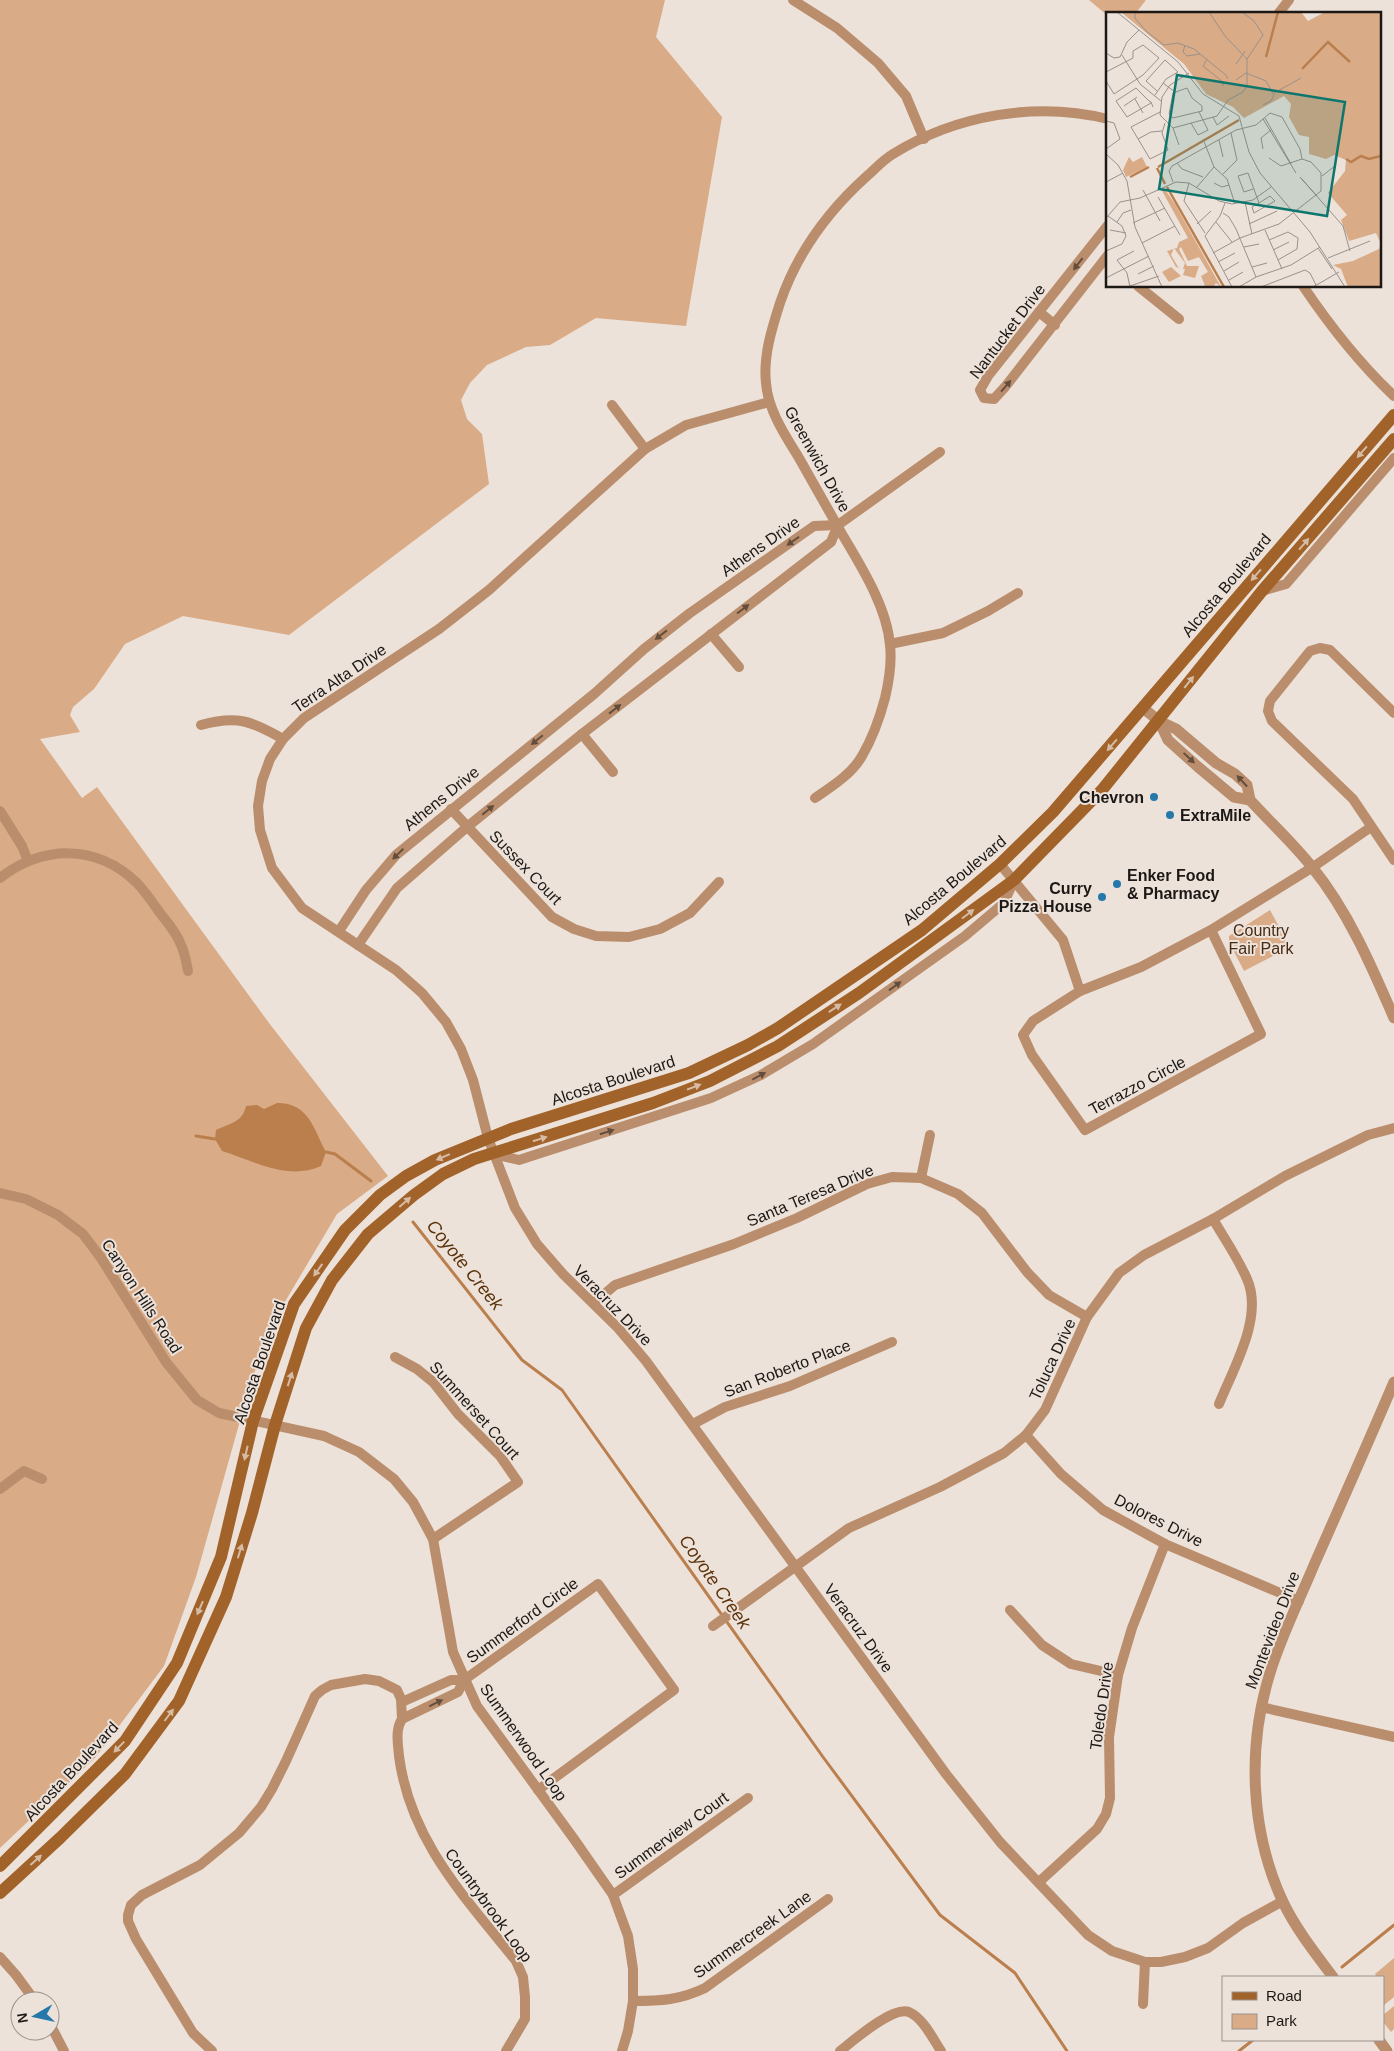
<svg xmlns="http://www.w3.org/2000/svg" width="1394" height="2051" viewBox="0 0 1394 2051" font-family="Arial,sans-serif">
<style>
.green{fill:#d9ab87}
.water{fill:#bb7f4e}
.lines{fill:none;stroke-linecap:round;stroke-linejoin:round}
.stream{stroke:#bb7f4e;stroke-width:3}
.minor{stroke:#ba8e6c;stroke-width:10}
.tertiary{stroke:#ba8e6c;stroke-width:11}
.secondary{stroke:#a2632a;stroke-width:12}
.oneway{fill:#634d3c}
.oneway2{fill:#d6bca5}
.poi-dot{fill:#2578a9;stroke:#ede2da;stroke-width:2}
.labels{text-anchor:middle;stroke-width:4;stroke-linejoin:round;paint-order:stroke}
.street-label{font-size:16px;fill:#1c1815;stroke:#ede2da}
.poi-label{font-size:16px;font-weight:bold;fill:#1c1815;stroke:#ede2da;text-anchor:end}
.park-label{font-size:16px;fill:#452a14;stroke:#ede2da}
.water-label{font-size:18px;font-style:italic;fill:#5c330b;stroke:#ede2da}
.inset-river{fill:none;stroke:#bb7f4e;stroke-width:2.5}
.inset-road{fill:none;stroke:#99918b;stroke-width:1}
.view{fill:#0f766e;fill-opacity:0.15;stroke:#0f766e;stroke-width:2.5}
.inset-edge{fill:none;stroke:#1c1815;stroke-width:2.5}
</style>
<rect width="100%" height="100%" fill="#ede2da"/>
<!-- green -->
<g class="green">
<polygon points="0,0 665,0 656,37 722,117 686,326 596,318 550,345 526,347 487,365 470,383 461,400 467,419 482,434 489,484 289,635 183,616 125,644 94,689 73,707 70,715 80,732 40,739 82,798 97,787 269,1023 388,1176 337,1214 270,1327 249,1389 196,1577 164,1666 95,1758 0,1848"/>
<polygon points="1089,0 1146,0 1135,14 1108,14 1108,16"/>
<polygon points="1270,910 1290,947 1244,971 1229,942 1229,936"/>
<polygon points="1394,1958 1394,1997 1383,2006 1383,1977 1377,1977 1375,1974"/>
<polygon points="1394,2006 1394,2029 1391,2032 1383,2022 1383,2015"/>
</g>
<!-- water -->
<path class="water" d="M277,1103C309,1103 313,1128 326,1152L321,1166C288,1181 254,1161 222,1151L215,1139L216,1130C230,1123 242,1123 246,1106L257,1105L264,1109Z"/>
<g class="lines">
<!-- stream -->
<g class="stream">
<polyline points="196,1136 215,1139"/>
<polyline points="326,1152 335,1154 371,1181"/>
<polyline points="413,1222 522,1360 562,1390 823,1757 940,1915 1015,1973 1067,2051"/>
<polyline points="1342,1967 1394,1925"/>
<polyline points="1239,2051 1253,2040"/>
</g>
<!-- minor -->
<g class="minor">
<polyline points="793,0 837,28 878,63 906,96 924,139"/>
<polyline points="1278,14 1289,0"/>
<polyline points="1108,225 988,376 980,390 984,398 994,399 1005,387 1108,255"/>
<polyline points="1138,286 1179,319"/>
<path d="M1303,286C1330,326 1359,363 1394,396"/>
<polyline points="1039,312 1055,325"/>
<polyline points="769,402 686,425 645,449 489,590 439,629 304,718 283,739 270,759 262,781 258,806 260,830 272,868 302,908 396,970 422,993 446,1022 461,1049 473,1080 488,1138 515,1208 537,1244 563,1274 618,1328 646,1361 946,1774 1000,1842 1088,1935 1112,1951 1145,1962 1161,1962 1185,1957 1208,1948 1243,1923 1283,1901"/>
<polyline points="612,405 645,449"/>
<polyline points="838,525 940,452"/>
<polyline points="1262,591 1286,584 1394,458"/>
<polyline points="711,634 739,667"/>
<polyline points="890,644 943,633 988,611 1018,593"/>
<polyline points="1394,713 1330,650 1320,648 1310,651 1270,701 1268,711 1272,721 1353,799 1394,860"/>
<path d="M201,725C237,715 252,721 283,739"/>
<polyline points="582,734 613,772"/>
<path d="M815,798C831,787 852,774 862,756C872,739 880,717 885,698C889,681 892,662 890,645C887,607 861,566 842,534C828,509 813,483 799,458C785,435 768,410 766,383C763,356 772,328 780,303C797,253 828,211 867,176C875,169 883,160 893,154C956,115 1036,101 1108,119"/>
<polyline points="451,809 552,917 574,929 596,936 629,937 660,929 690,913 719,882"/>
<polyline points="0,811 22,846 28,861"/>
<polyline points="1000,864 1063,940 1080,991"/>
<path d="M0,878C43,845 96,844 136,882C145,891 153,903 160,913C167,922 177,933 181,945C185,953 186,962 188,971"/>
<polyline points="1211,930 1261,1034 1085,1130 1032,1055 1023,1035 1033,1021 1080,991 1141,967 1211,930 1313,867 1371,827"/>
<polyline points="339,931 366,890 396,855 594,694 644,649 690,613 814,526 838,525"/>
<polyline points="358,945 397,888 467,827 582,734 831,542 838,525"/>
<polyline points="493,1154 519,1160 711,1098 761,1075 813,1044 965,936 1004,903 1014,880"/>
<polyline points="921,1178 930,1135"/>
<polyline points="0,1193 26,1199 58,1215 83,1234 101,1258 166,1362 197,1400 219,1413 324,1436 359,1452 394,1479 413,1502 433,1539 453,1652 477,1706 574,1839 613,1895 628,1936 633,1969 633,2001 628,2031 622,2051"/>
<path d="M1213,1219C1224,1238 1238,1258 1247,1279C1264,1317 1233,1369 1219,1404"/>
<polyline points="594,1303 615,1285 734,1244 797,1218 867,1184 892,1177 921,1178 958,1194 982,1213 1027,1272 1049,1295 1087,1317"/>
<polyline points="395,1357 417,1369 433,1382 458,1414 500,1456 518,1482 433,1539"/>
<polyline points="693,1424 725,1407 790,1386 892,1342"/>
<polyline points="1026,1435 1061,1474 1103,1510 1165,1544 1299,1601"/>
<polyline points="0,1489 24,1471 42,1479"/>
<polyline points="1010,1610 1042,1645 1071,1664 1118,1675"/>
<polyline points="713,1626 849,1528 940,1487 1004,1453 1026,1435 1045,1410 1087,1317 1119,1273 1144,1255 1213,1219 1285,1176 1368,1135 1394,1128"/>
<polyline points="402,1702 451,1680 464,1680"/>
<polyline points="1261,1707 1394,1737"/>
<polyline points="402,1719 458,1692 464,1680 598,1584 674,1690 538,1790"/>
<polyline points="1039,1882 1097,1829 1106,1814 1110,1798 1109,1737 1118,1675 1132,1628 1165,1544"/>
<polyline points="613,1895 748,1798"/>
<polyline points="0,1957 16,1975 35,2001"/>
<path d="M633,2001C661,2001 680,2000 705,1988L828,1899"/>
<polyline points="1143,2004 1145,1962"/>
<polyline points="50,2024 64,2051"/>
<path d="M212,2051L193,2033L136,1939L128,1921V1915L131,1905L142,1895L200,1865L239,1833L261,1807L272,1789L286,1761L315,1696L322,1690L331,1685L365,1679L379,1681L397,1690L401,1699L402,1719C395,1730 398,1743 399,1756C410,1841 465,1897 516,1961L523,1977L525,1997V2019L506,2051"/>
<path d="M840,2051C853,2041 892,2006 909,2012C923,2018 933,2039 941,2051"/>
</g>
<!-- tertiary -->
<g class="tertiary">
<path d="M1143,708L1159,721L1176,729L1216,763L1235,774L1247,785L1250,800C1270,822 1293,843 1312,867C1348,911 1372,967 1394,1018"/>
<polyline points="1159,721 1168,740 1197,766 1234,797 1250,800"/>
<path d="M1333,1977C1315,1953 1296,1929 1283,1902C1250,1831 1247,1747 1270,1673C1281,1637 1299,1601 1314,1565C1341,1504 1368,1443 1394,1382"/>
<polyline points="1379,2040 1387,2051"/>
</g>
<!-- secondary -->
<g class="secondary">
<polyline points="0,1866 125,1741 177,1663 221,1557 253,1421 294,1304 345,1230 380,1195 406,1176 435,1160 511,1129 689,1073 748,1045 778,1028 922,930 1000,864 1053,812 1394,415"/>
<polyline points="0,1893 60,1838 125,1774 179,1701 226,1597 252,1513 275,1425 306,1328 332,1280 368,1234 414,1195 443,1174 474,1159 653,1103 710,1081 778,1046 859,993 1014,880 1102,790 1262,591 1394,439"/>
</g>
</g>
<!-- one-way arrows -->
<defs><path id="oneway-solid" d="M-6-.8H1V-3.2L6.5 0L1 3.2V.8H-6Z" transform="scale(1.25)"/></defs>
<g class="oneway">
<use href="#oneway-solid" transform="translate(1078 264) rotate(128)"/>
<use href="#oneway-solid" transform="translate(1006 386) rotate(-49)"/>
<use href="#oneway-solid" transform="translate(793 541) rotate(145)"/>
<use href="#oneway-solid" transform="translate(743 609) rotate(-37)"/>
<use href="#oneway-solid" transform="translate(661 635) rotate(142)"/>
<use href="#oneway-solid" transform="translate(615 709) rotate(-38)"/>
<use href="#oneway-solid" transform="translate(537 740) rotate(141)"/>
<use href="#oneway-solid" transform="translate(1189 758) rotate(43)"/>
<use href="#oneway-solid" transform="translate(1242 781) rotate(-133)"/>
<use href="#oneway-solid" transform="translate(488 810) rotate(-39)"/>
<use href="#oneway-solid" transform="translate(398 854) rotate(136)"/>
<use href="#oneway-solid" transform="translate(895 986) rotate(-36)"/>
<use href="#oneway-solid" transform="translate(759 1076) rotate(-28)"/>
<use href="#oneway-solid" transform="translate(607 1132) rotate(-17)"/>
<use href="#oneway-solid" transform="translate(436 1703) rotate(-26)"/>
</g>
<g class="oneway2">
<use href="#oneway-solid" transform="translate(1362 452) rotate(131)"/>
<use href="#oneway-solid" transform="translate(1304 544) rotate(-49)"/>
<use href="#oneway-solid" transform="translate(1256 575) rotate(131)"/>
<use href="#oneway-solid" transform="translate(1189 682) rotate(-51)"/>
<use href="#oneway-solid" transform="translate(1112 745) rotate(131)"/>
<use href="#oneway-solid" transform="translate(968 914) rotate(-37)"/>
<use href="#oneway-solid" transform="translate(835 1008) rotate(-33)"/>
<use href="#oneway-solid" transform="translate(694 1087) rotate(-21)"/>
<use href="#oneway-solid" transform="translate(540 1139) rotate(-18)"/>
<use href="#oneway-solid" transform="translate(443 1157) rotate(157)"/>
<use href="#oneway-solid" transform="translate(405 1202) rotate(-41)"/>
<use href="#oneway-solid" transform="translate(318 1270) rotate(125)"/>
<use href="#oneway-solid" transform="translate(290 1379) rotate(-72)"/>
<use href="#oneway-solid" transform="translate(246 1453) rotate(103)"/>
<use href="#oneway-solid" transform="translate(240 1551) rotate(-73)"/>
<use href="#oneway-solid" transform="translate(200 1608) rotate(113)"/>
<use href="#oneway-solid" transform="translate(169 1715) rotate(-53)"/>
<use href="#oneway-solid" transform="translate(119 1747) rotate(134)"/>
<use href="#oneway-solid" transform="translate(36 1860) rotate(-42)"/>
</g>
<!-- markers -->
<g class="poi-dot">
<circle cx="1154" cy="797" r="5"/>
<circle cx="1170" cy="815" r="5"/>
<circle cx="1117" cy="884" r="5"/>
<circle cx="1102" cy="897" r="5"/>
</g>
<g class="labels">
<!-- street labels -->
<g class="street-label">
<text transform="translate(1007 331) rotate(-53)" y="6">Nantucket Drive</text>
<text transform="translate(818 459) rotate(61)" y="6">Greenwich Drive</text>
<text transform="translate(760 546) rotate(-35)" y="6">Athens Drive</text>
<text transform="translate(1226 585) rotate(-50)" y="6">Alcosta Boulevard</text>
<text transform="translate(339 678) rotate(-34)" y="6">Terra Alta Drive</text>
<text transform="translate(441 798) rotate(-39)" y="6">Athens Drive</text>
<text transform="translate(526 867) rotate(46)" y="6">Sussex Court</text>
<text transform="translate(954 880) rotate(-40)" y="6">Alcosta Boulevard</text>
<text transform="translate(613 1080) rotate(-18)" y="6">Alcosta Boulevard</text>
<text transform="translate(1137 1085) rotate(-28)" y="6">Terrazzo Circle</text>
<text transform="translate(810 1195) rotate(-23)" y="6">Santa Teresa Drive</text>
<text transform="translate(142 1296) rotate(57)" y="6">Canyon Hills Road</text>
<text transform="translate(613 1305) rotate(46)" y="6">Veracruz Drive</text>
<text transform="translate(1052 1359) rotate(-65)" y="6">Toluca Drive</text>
<text transform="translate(259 1362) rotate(-71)" y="6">Alcosta Boulevard</text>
<text transform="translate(787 1368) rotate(-21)" y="6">San Roberto Place</text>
<text transform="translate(475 1410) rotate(48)" y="6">Summerset Court</text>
<text transform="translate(1159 1520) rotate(27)" y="6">Dolores Drive</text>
<text transform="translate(522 1620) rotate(-36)" y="6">Summerford Circle</text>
<text transform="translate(859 1628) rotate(54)" y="6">Veracruz Drive</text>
<text transform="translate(1272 1630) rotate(-69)" y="6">Montevideo Drive</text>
<text transform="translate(1101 1706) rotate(-82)" y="6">Toledo Drive</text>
<text transform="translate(524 1742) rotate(55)" y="6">Summerwood Loop</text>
<text transform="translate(71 1771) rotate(-47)" y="6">Alcosta Boulevard</text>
<text transform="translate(671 1835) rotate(-36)" y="6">Summerview Court</text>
<text transform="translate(489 1905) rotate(54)" y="6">Countrybrook Loop</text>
<text transform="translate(752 1934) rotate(-35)" y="6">Summercreek Lane</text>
</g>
<!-- poi labels -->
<g class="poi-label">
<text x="1144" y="803">Chevron</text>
<text x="1180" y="821" text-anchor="start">ExtraMile</text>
<text x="1127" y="881" text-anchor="start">Enker Food<tspan x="1127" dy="18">&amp; Pharmacy</tspan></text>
<text x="1092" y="894">Curry<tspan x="1092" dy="18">Pizza House</tspan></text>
</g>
<!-- park labels -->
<g class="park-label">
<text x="1261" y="936">Country<tspan x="1261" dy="18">Fair Park</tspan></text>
</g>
<!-- water labels -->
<g class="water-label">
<text transform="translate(465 1265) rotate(51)" y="6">Coyote Creek</text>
<text transform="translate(715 1582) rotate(55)" y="6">Coyote Creek</text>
</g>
</g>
<!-- overview -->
<g transform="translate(1106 12)">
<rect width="275" height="275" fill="#ede2da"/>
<path d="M15,0H195L202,9L219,0H275V275H242L235,257L227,253L247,249L273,237L275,232L270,221L243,229L235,208L241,203L222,181L239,159L240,148L228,143L220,147L203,142V125L193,123L183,105L185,92L178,84L138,106L127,95L100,82L78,52ZM23,145L27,150L36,145L41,155L20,165L17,158ZM58,176L69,192L115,275L110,271L107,275L99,274L95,264L102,260L93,245L82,249L75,235L73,237L81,254H93L89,266L77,263L79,257L70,255L61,239L71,236L73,230L82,226L55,177ZM68,236L79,251L77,257L72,255L65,243ZM65,255L75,264L63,270L56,260Z" fill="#d9ab87" fill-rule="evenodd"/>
<path class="inset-river" d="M160,45L172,0M196,57L222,30L244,50M240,147L245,150L255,144L263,147L275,144M52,155L133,108M51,156L59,172M24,165L43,155M61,175L118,275"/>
<path class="inset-road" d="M11,0L72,50L97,82L133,104L143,140L154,161L204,220L239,275M29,0V6L40,19L58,33L72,31L88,37L121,64V67M136,0L148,9L157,23L141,47M79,33L77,40L81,44L94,42M0,41L8,46L14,45L21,30L33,18M16,43L34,72L55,89M101,47L97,54L117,70V74M130,52L139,39M0,60L27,46V39L37,33L53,46L37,63L8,82L0,69M83,61L64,73L56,85L54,103L67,116L111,104L122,88L137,80L141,74V47L119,24L103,0M130,68L140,61L160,69L168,83L165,89L157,93M57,71L69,80M81,76L86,86L96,94V99L67,106L63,102L67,81ZM168,81L195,66M49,83L60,67L72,60L59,48L40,69L51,79M29,87L37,101M45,91L21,105L10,89L30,76L43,89L45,90L47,95M18,94L31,85M54,100L25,115L44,147L62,138L56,121L59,111M107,105L111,113L123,104M159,106L185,152M157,107L190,161M0,109L8,111L14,127L0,137M85,111L92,123L102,118L93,100M67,116L73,133M32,127L45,120L56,119M97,127L108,155L121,167L129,192M113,128L117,145M157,137L155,126L166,117M0,142L12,153L21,169L29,215L56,275M71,151L76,157L97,165M117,162L131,148L125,121M216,164L229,154M0,170L17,161M67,170L63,159L66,154L130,118L150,113L164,101L176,105L194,137L196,147M83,171L78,189L99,221M108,171L116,175L123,173M91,175L108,155M147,177L138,180L132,164L142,161L153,191L164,184L169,189L148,201L146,195L153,191M37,178L54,209M211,184L194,165L237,214L244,239M52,185L74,223M139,190L146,222M119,191L114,204L99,224L126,275M117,201L123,205L130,217L150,265M0,206L14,190L34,186L70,170L83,171L113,189L126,192L147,188L165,175M11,210L17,201L25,198M110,210L126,230M27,211L59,196M91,212L105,199M143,212L171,199M4,218L20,221M159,218L176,257M163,228L182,220L192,226L191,237L172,248M36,231L69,214M138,235L153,232M212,236L226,257M167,238L183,230M0,239L16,232L20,224L16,214L2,204M107,241L134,226L173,212L215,179V161L205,150L196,147L175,154L163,146M222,246L264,229M112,250L129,241M146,255L161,251M118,259L133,250M32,262L48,254M0,266L43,244M123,268L137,260M24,274L53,264M24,275L21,261L11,248L28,239M133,275L150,265L185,253L214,235M155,275L199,258L204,261L210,273M207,275L233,260"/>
<path class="view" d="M71,63L239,90L221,204L53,177Z"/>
<rect width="275" height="275" class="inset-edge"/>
</g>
<!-- legend -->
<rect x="1222" y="1976" width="162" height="65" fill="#ede2da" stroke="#99918b"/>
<rect x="1232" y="1992" width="25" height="8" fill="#a2632a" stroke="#99918b"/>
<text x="1266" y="2001" font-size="15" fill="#1c1815">Road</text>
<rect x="1232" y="2014" width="25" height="15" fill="#d9ab87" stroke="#99918b"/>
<text x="1266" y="2026" font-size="15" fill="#1c1815">Park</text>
<!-- north arrow -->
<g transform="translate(35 2016) rotate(261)"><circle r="24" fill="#ede2da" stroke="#99918b"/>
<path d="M0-4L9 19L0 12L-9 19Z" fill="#2578a9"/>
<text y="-8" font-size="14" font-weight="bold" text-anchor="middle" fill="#1c1815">N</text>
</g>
</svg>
